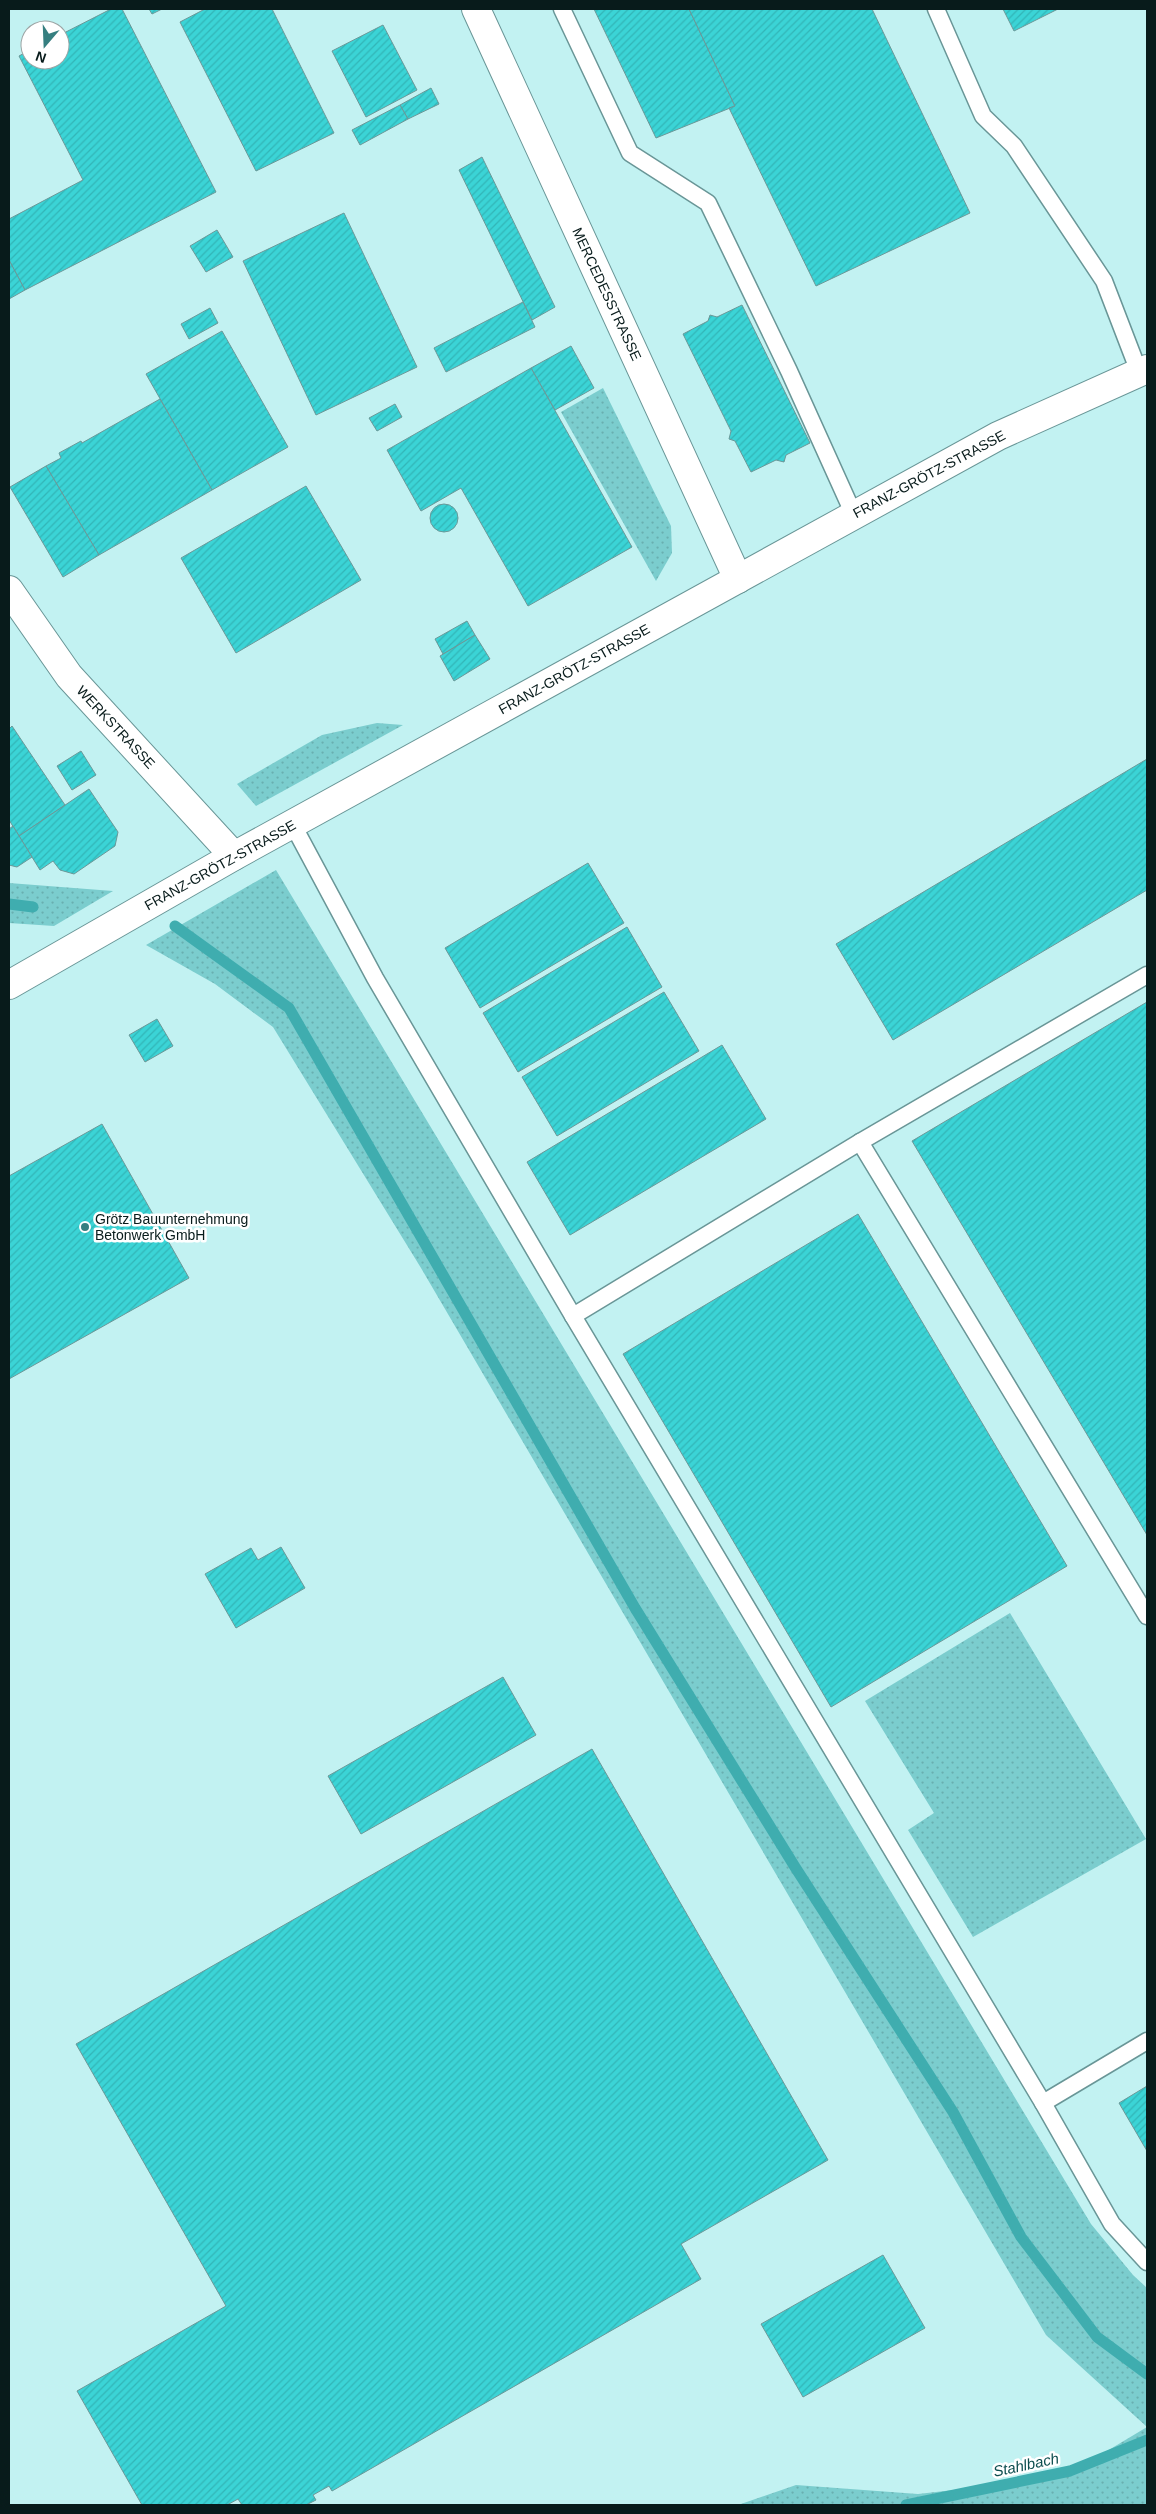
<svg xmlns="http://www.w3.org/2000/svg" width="1156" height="2514" viewBox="0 0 1156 2514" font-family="Arial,sans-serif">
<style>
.grass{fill:url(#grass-dots)}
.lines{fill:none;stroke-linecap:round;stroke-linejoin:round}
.stream{stroke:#3fadaf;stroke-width:11}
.building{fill:url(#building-hatch);stroke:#6b9898}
.lane-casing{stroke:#699697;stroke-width:19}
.street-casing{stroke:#699697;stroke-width:30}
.lane{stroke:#fff;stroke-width:16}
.street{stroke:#fff;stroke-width:28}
.poi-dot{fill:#367f80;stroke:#fff;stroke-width:2}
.labels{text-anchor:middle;stroke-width:5;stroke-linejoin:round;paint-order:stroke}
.street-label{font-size:14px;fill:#081b1b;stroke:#fff}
.poi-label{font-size:14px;fill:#081b1b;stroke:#fff;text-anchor:start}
.water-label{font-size:15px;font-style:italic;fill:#0d4e4f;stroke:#fff}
</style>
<defs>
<pattern id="grass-dots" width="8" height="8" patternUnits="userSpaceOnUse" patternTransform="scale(1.25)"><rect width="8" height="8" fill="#7bcdce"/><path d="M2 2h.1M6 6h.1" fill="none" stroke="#69afb0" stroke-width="1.8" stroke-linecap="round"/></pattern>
<pattern id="building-hatch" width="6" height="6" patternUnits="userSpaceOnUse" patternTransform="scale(1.25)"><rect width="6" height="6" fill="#3bd4d6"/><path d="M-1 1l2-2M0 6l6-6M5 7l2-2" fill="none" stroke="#32b5b7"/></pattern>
</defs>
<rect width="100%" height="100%" fill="#c2f2f2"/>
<!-- grass -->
<g class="grass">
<polygon points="603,388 671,526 672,553 656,581 561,412"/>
<polygon points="377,723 403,725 256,806 237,784 322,735"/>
<polygon points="276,870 1091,2224 1133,2275 1147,2288 1147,2505 738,2505 796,2485 918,2494 971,2488 1087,2463 1147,2427 1046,2335 421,1268 273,1027 215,984 146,945"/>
<polygon points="9,883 113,891 54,926 9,923"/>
<polygon points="1010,1613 1146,1839 973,1937 908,1830 934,1813 865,1701"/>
</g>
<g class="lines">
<!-- stream -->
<g class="stream">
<polyline points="9,904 33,907"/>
<polyline points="175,926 289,1008 635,1608 795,1867 953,2112 1021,2237 1097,2337 1147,2374"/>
<polyline points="906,2505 1070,2471 1147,2440"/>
</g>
</g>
<!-- building -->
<g class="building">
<polygon points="111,9 122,9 216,192 25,290 9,260 9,219 83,180 19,56 30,50 30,60 60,60 60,35"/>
<polygon points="149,9 162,9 152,14"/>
<polygon points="205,9 272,9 334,133 256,171 180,22"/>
<polygon points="594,9 689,9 735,106 656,138"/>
<polygon points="689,9 872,9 970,213 816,286 729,108 735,106"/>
<polygon points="1003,9 1058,9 1014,31"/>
<polygon points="383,25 417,90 366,117 332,51"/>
<polygon points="431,88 439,104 408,119 400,105"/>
<polygon points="400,105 408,119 360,145 352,130"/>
<polygon points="482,157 555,307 532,320 459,170"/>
<polygon points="344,213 417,367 316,415 243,261"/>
<polygon points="217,230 233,257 206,272 190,246"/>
<polygon points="9,260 25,290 9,299"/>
<polygon points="523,302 535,327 446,372 434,348"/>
<polygon points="742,305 810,443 786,455 784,462 776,460 751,472 735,441 729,439 731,431 683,334 708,321 710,315 717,317"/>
<polygon points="210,308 218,323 189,339 181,324"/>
<polygon points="222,331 288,447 212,490 146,374"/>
<polygon points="571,346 594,388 555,410 531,368"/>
<polygon points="531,368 632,547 528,606 461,488 421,511 387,450"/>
<polygon points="160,399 212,490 99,555 46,466 61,458 59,453 81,441 82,443"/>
<polygon points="395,404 402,417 377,431 369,418"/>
<polygon points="46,466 99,555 63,577 10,487"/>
<polygon points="306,486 361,580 236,653 181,558"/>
<circle cx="444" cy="518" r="14"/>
<polygon points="467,621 475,635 443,654 435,639"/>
<polygon points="475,635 490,659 454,681 440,656"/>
<polygon points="12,726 65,805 19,836 9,820 9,729"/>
<polygon points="81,751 96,775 72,790 57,766"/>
<polygon points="1147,759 1147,890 893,1040 836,944"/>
<polygon points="89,789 118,832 115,846 74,874 60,870 53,861 40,870 19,836"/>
<polygon points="13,826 32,857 17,867 9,865 9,829"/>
<polygon points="588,863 624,923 480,1008 445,948"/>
<polygon points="627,927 662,987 518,1072 483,1013"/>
<polygon points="664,992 699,1051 557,1136 522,1077"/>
<polygon points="1147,1002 1147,1535 912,1141"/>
<polygon points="157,1019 173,1046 145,1062 129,1035"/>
<polygon points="722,1045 766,1119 570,1235 527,1162"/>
<polygon points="102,1124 189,1278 9,1379 9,1176"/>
<polygon points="858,1214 1067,1566 831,1707 623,1354"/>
<polygon points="281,1547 305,1588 236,1628 205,1574 251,1548 258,1560"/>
<polygon points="503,1677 536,1735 361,1834 328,1776"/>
<polygon points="592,1749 828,2160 681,2244 701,2279 332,2491 329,2486 313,2495 316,2500 306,2505 242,2505 238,2499 227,2505 142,2505 77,2391 226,2306 76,2044"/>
<polygon points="1147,2086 1147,2151 1119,2103"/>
<polygon points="883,2255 925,2328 803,2397 761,2324"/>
</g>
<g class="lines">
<defs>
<g id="lane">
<polyline points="562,9 630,153 708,203 789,371 854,515"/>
<polyline points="936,9 983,116 1014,146 1104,281 1139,372"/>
<polyline points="293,825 375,978 573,1316 1043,2103 1112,2224 1147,2262"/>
<polyline points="860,1142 1147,1616"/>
<polyline points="573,1316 860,1142 1147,975"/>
<polyline points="1043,2103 1147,2041"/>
</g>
<g id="street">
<polyline points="476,9 738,579"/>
<polyline points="9,590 69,676 234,856"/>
<polyline points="9,985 234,856 998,436 1147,369"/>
</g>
</defs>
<!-- lane casing -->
<use href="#lane" class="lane-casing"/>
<!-- street casing -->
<use href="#street" class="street-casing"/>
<!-- lane -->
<use href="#lane" class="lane"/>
<!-- street -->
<use href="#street" class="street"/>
</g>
<!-- markers -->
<circle class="poi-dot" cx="85" cy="1227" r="5"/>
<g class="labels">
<!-- street labels -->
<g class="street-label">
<text transform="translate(607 294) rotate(65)" y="5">MERCEDESSTRASSE</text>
<text transform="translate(929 474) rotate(-28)" y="5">FRANZ-GRÖTZ-STRASSE</text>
<text transform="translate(574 669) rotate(-29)" y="5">FRANZ-GRÖTZ-STRASSE</text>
<text transform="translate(116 727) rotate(47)" y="5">WERKSTRASSE</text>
<text transform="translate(220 865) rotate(-29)" y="5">FRANZ-GRÖTZ-STRASSE</text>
</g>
<!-- poi labels -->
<g class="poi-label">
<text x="95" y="1224">Grötz Bauunternehmung<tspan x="95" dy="16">Betonwerk GmbH</tspan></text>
</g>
<!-- water labels -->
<g class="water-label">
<text transform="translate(1026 2465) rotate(-12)" y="5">Stahlbach</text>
</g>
</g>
<!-- border -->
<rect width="1156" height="2514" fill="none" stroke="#081b1b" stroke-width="20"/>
<!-- north arrow -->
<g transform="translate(45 45) rotate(199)"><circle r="24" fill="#ffffff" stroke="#9ca4a4"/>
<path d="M0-4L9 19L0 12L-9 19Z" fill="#367f80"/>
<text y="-8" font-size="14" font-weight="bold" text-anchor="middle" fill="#081b1b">N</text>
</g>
</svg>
